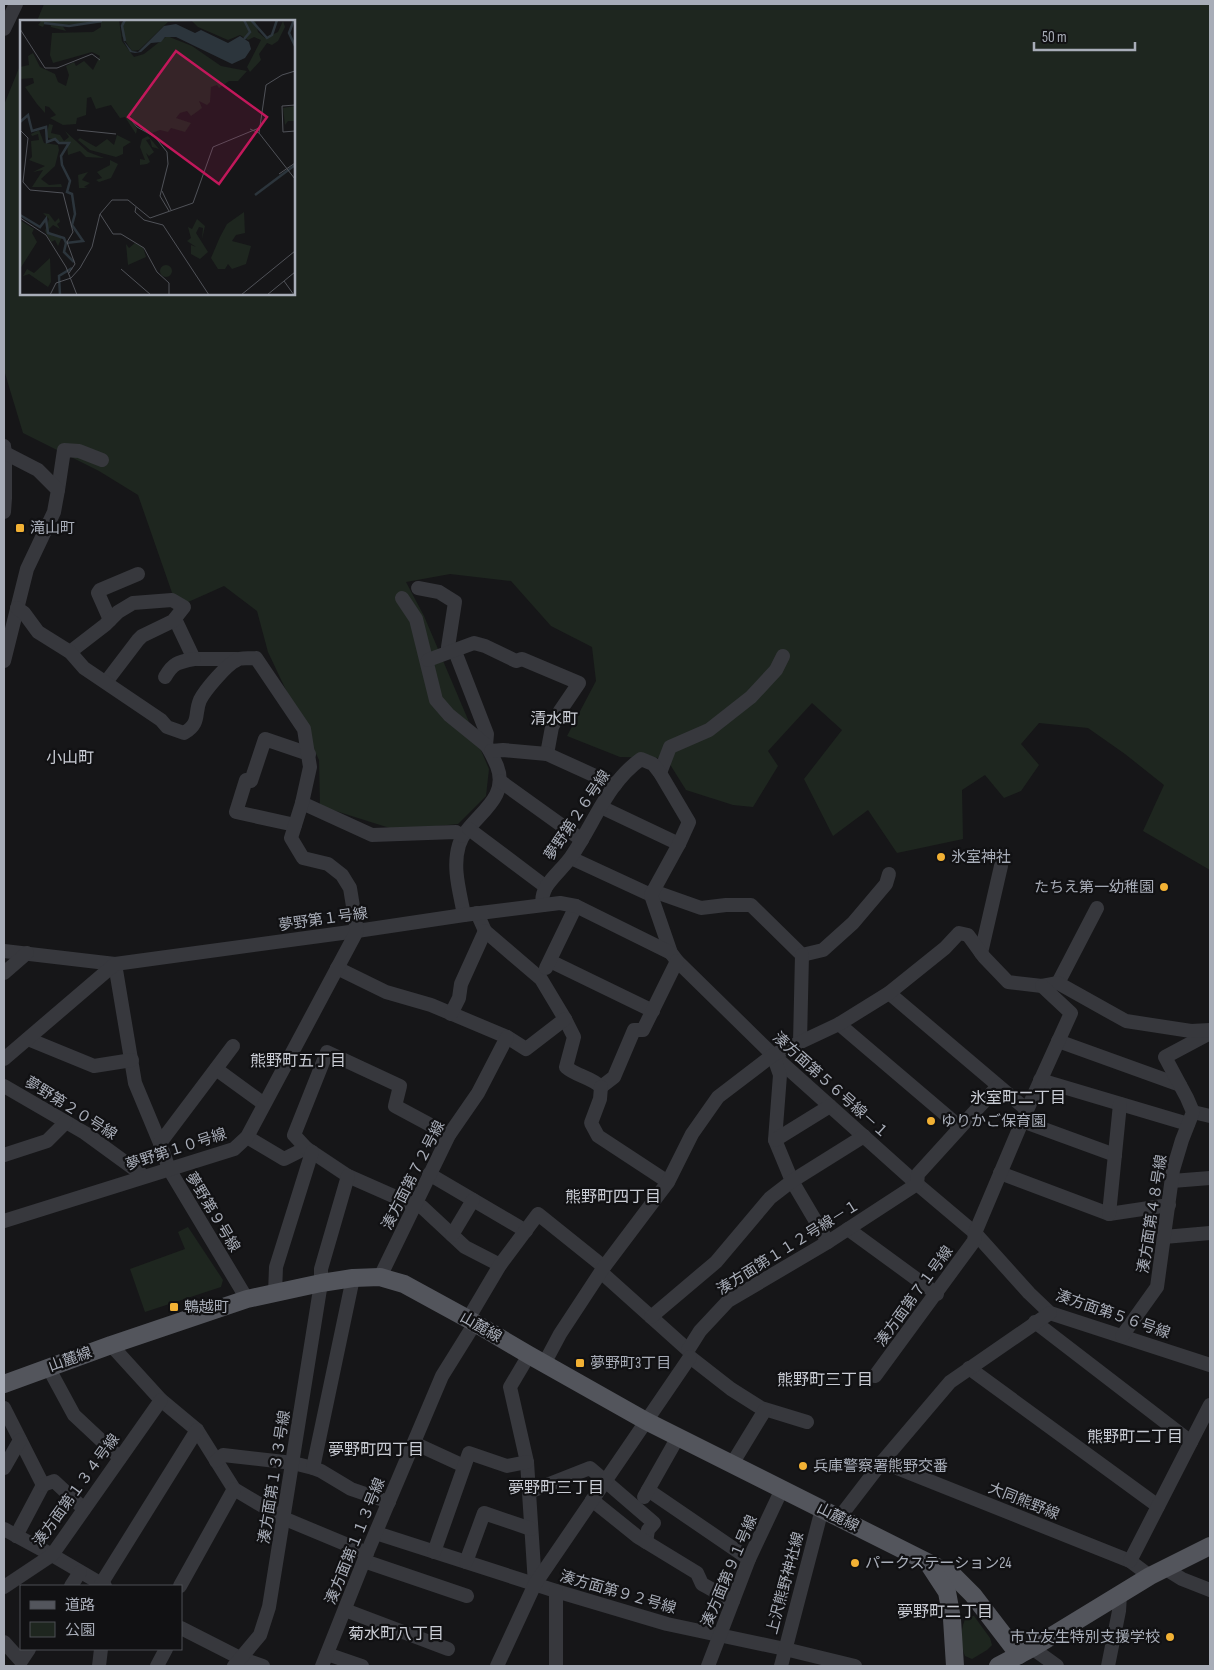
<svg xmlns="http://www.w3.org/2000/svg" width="1214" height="1670" viewBox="0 0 1214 1670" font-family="'Sofia Sans Condensed','Noto Sans JP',sans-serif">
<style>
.green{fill:#1e261f}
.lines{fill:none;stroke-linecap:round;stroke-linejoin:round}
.minor{stroke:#37383d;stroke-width:14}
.major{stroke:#53555c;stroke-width:18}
.poi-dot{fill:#f2b134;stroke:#111113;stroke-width:2}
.labels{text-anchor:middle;stroke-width:4.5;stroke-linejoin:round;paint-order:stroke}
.poi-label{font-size:15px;fill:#a8adb8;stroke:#111113;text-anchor:start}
.street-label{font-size:15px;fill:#a8adb8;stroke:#111113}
.neighbourhood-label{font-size:16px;fill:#c9ccd4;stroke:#111113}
.inset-river{fill:none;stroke:#2c353c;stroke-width:2.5}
.inset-road{fill:none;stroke:#505258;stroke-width:1}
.view{fill:#c2185b;fill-opacity:0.15;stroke:#c2185b;stroke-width:2.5}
.inset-edge{fill:none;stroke:#a8adb8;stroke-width:2.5}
</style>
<rect width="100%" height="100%" fill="#161618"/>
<!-- green -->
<g class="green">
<polygon points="44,4 1210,4 1210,870 1143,831 1164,785 1125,754 1088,728 1039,723 1021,744 1039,765 1021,791 1004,798 985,775 962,790 963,839 897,853 868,810 833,836 804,779 842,730 812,703 768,751 778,766 753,807 733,805 686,790 666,758 620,757 567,736 596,681 592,647 551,626 511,581 450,574 406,582 424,616 489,769 486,796 458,824 396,830 320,806 319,760 268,652 257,611 224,586 177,607 138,495 99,471 23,433 4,370 4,105 21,63 21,294 294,294 294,21 37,21"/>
<polygon points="188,1227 223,1280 221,1287 145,1312 130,1269 185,1249 178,1232"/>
<path d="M967,1616H974L990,1638L992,1645L987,1650L972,1659L965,1656C960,1645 960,1626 967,1616Z"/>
</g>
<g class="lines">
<!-- minor -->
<g class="minor">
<polyline points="4,29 16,4"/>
<polyline points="58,490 64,450 79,451 102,460"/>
<polyline points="4,512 5,498 5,453 4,446"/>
<polyline points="418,588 439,592 455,602 448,647 456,654 487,734 486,745"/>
<path d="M402,598L416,619L436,700L449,715L486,745C491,752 494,759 497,766C511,802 468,817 459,845C452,868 460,892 464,915"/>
<polyline points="175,619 194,659 237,659"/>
<polyline points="110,620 98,593 100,590 138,574"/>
<polyline points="70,652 105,625 118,612 133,603 172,600 184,607 173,621 142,636 138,640 106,682"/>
<polyline points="428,660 474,643 485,646 516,661 522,659 579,683 560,711 552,727 547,754"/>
<polyline points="4,661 27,569 54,512 58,490 38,470 5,453"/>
<path d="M165,677C173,663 178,662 194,659"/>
<polyline points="491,751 503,750 547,754 615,785"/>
<polyline points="660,773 670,747 709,730 751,697 776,670 783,656"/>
<polyline points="500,781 582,840"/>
<polyline points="302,803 372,835 456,832 462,836"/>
<polyline points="601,807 679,844"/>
<polyline points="295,825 236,812 246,780 251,781 265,739 309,754"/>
<polyline points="469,829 546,887"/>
<polyline points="571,858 651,895"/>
<polyline points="653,891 701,908 726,905 751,905 802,955"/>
<path d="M543,905C541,899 543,893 546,887C553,876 564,867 571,857C594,824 607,783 641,759L653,764L660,773L689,822L679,844L651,895L671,953L677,961L773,1055L917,1184L975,1233L1029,1293L1050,1313L1210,1365"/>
<path d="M477,913L485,931L541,979L565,1019L574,1037L566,1067C576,1076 591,1077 601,1087"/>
<polyline points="4,951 115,964 135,1083 160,1143 169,1169 247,1299"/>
<polyline points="981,953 1001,866"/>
<polyline points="802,955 823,950 853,923 886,884 889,874"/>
<polyline points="550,961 653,1011"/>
<polyline points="337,968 386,992 431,1005 507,1037 526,1049 565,1019"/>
<polyline points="546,968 576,906"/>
<polyline points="4,973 27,953"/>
<polyline points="1058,983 1097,908"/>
<polyline points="889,993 1027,1110"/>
<polyline points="451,1014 459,998 461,984 485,931"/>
<polyline points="839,1024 960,1127"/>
<polyline points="28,1039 94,1066 132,1060"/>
<polyline points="1058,1041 1180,1085"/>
<polyline points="800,1042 802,955"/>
<polyline points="774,1058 780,1075 775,1140 792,1181 828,1242"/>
<polyline points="4,1059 115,964 357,931 464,915 560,903 576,906 671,953"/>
<polyline points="216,1069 264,1104"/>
<polyline points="1040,1080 1188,1124"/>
<polyline points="4,1086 85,1133 144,1176"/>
<polyline points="601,1087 614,1077 634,1030 643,1030 677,961"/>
<polyline points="601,1087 600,1099 591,1123 598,1136 668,1182"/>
<polyline points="1193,1112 1210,1116"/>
<polyline points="1022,1121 1115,1155"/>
<polyline points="247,1137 284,1159 306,1148 348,1176 416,1206 422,1207 465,1247 500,1265"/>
<polyline points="775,1140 830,1106"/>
<polyline points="160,1143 233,1046"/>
<polyline points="306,1148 294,1135 327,1052 400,1086 395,1106 449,1135"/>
<polyline points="4,1155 47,1141 66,1122"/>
<polyline points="1000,1173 1109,1214 1169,1205"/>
<polyline points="429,1174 526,1231"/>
<polyline points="1172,1181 1210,1178"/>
<polyline points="1109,1214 1120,1104"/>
<path d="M4,1221L234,1149L247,1137L357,931L350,888L342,875L328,864L303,858L291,838L302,803L310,767L304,729L256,658C251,659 241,657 237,660C227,664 205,690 200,700C194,714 201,723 184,733L167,727L161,720L84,668L70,652L38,632L24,613L17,608"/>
<polyline points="848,1229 937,1294"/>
<polyline points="452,1235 473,1200"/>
<polyline points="1164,1237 1210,1233"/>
<polyline points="601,1272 688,1350"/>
<polyline points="380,1277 449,1135 478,1093 507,1037"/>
<polyline points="275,1293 276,1267 312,1152"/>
<polyline points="651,1317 716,1262 770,1198 792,1181 864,1136"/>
<polyline points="468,1319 500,1265 538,1214 604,1267"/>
<polyline points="1035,1322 1191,1442"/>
<polyline points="1122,1336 1157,1287 1173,1170 1182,1140 1193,1112 1187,1098 1165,1057 1210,1033"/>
<polyline points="111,1345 161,1400 197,1430 234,1489 283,1518 367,1553"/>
<polyline points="688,1350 700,1331 728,1301 828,1242 917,1184 918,1174 998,1086"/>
<polyline points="529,1355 510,1387 527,1462 535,1584"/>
<polyline points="690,1357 731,1389 761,1408 807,1422"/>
<polyline points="544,1364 560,1334 604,1267 668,1182 692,1134 718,1097 773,1055 839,1024 889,993 945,948 959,933 968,935 984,957 1008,982 1042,986 1058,983 1126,1021 1191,1031 1210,1030"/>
<polyline points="48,1367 74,1415 120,1458"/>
<polyline points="969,1368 1158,1506"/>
<polyline points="875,1376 974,1241 975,1233 1027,1110 1071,1013 1042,986"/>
<polyline points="4,1408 43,1485 16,1536"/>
<polyline points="414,1443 464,1466"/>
<polyline points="216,1461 223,1455 293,1463 313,1468 321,1471 351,1489 389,1502"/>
<polyline points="882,1462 1130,1561 1150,1576"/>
<polyline points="732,1464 765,1410"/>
<polyline points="4,1468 20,1440"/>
<polyline points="313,1468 353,1278"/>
<polyline points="43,1485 54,1481 84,1509"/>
<polyline points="648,1490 749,1559"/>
<polyline points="529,1492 590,1468 654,1523 648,1530 646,1542"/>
<polyline points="644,1497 678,1437"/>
<polyline points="592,1500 638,1537 697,1573 702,1584 733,1601"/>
<polyline points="839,1518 882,1462 950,1382 1050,1313"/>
<polyline points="4,1529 52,1555 105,1586"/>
<polyline points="376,1533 556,1591 667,1624 785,1649 855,1666"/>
<polyline points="434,1552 469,1453 507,1466 527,1462"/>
<polyline points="364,1561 467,1596"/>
<polyline points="1130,1561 1210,1405"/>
<polyline points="466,1562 484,1513 531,1529"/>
<polyline points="1166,1569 1182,1579 1210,1590"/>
<polyline points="101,1584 197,1430"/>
<polyline points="71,1586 80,1572"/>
<polyline points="180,1586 234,1489"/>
<polyline points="4,1587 52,1555 161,1400"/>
<polyline points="556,1591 556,1666"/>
<polyline points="345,1610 448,1649"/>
<polyline points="181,1628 240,1658 263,1666"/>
<polyline points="4,1642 21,1661 29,1649"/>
<polyline points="1032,1648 1057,1666"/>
<polyline points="327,1654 362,1666"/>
<polyline points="99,1666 101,1649"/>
<polyline points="157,1666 166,1649"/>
<polyline points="234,1666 260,1635 269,1607 321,1283 321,1269 348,1176"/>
<polyline points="322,1666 367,1553 442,1376 475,1323"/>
<polyline points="497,1666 535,1584 690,1357"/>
<polyline points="708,1666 749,1559 782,1489"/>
<polyline points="781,1666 822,1509"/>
<polyline points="1108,1666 1119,1611 1120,1595"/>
</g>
<!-- major -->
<g class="major">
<polyline points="4,1384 111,1345 247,1299 321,1283 353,1278 380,1277 404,1284 468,1319 529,1355 646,1421 953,1575 973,1595 1019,1655"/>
<polyline points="928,1563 947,1592 952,1619 955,1666"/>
<polyline points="998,1666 1032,1648 1150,1576 1210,1546"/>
</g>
</g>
<!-- markers -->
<g class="poi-dot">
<rect x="15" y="523" width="10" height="10" rx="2.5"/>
<circle cx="941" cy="857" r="5"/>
<circle cx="1164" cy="887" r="5"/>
<circle cx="931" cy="1121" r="5"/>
<rect x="169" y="1302" width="10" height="10" rx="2.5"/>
<rect x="575" y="1358" width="10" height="10" rx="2.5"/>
<circle cx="803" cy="1466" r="5"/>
<circle cx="855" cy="1563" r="5"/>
<circle cx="1170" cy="1637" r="5"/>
</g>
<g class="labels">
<!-- poi labels -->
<g class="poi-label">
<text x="30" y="533">滝山町</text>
<text x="951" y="862">氷室神社</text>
<text x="1154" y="892" text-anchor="end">たちえ第一幼稚園</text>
<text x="941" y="1126">ゆりかご保育園</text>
<text x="184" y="1312">鵯越町</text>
<text x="590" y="1368">夢野町3丁目</text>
<text x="813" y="1471">兵庫警察署熊野交番</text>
<text x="865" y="1568">パークステーション24</text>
<text x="1160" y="1642" text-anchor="end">市立友生特別支援学校</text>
</g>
<!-- street labels -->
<g class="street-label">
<text transform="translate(577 815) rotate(-56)" y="5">夢野第２６号線</text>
<text transform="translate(323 919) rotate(-8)" y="5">夢野第１号線</text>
<text transform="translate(831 1085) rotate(42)" y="5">湊方面第５６号線－１</text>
<text transform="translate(71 1108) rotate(32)" y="5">夢野第２０号線</text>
<text transform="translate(176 1149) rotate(-18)" y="5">夢野第１０号線</text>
<text transform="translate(413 1175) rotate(-63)" y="5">湊方面第７２号線</text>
<text transform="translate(213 1212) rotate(59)" y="5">夢野第９号線</text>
<text transform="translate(1152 1214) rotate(-81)" y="5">湊方面第４８号線</text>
<text transform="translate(788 1247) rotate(-32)" y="5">湊方面第１１２号線－１</text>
<text transform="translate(914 1296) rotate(-54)" y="5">湊方面第７１号線</text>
<text transform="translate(1113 1314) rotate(19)" y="5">湊方面第５６号線</text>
<text transform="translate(481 1327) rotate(30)" y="5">山麓線</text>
<text transform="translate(70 1359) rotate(-20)" y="5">山麓線</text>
<text transform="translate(274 1477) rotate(-81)" y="5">湊方面第１３３号線</text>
<text transform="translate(76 1490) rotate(-54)" y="5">湊方面第１３４号線</text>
<text transform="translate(1024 1501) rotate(22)" y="5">大同熊野線</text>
<text transform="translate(838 1517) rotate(27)" y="5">山麓線</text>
<text transform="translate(355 1541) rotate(-68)" y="5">湊方面第１１３号線</text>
<text transform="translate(729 1571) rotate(-67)" y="5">湊方面第９１号線</text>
<text transform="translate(785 1583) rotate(-75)" y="5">上沢熊野神社線</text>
<text transform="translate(618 1592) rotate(16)" y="5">湊方面第９２号線</text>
</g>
<!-- neighbourhood labels -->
<g class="neighbourhood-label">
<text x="554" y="724">清水町</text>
<text x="70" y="763">小山町</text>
<text x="298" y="1066">熊野町五丁目</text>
<text x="1018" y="1103">氷室町二丁目</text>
<text x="613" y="1202">熊野町四丁目</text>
<text x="825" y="1385">熊野町三丁目</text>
<text x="1135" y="1442">熊野町二丁目</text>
<text x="376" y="1455">夢野町四丁目</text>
<text x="556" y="1493">夢野町三丁目</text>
<text x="945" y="1617">夢野町二丁目</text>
<text x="396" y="1639">菊水町八丁目</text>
</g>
</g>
<!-- overview -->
<g transform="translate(20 20)">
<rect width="275" height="275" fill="#161618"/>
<path d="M22,0H99L102,21L114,37L124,34L147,16L172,26L201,46L227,51L218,61H209L199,68L197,65L191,67L190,82L187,85L179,81L182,88L178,91L171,96L167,91L160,93L156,98L171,103L165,112L151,108L148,112L140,110L132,113L116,104L109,94L117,109L116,114L105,97L100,98L91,85L76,89L71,77L67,78L66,95L57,98L56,104L43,105L30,98L36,95L29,87L25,86V93L17,84L5,67L14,63L13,58L0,59V47L9,45L8,36L13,33L20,47L35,54L38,62L46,66L49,55L46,46L54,42L56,46L64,41L73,50L80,36L72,32L33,43L30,35L32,13L73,12L81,7V3L42,5L46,11L31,7L30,3H25L23,7L18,5ZM105,0H235L238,12L245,18L258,12L263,1L265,7L258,21L252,25L247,23L239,34L241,40L230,52L227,47L241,20L234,17L228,20L220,15L208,20L178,7L172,1L148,2L119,30L112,31L102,16L101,3ZM275,86V101H268L265,105L263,88ZM29,104L33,105L31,113L40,115L44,121L49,117L45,111L68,132L84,138L66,137L60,131L48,135L47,124L26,117ZM19,110L24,123L38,125L39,130L35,146L21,159L29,165L41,164L42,167H12L23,150L13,152L25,146L9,140L12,137L11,121L19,120L18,114L12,116L11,114ZM97,115L111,122L103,127V134L96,137L70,130L58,120L60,118L76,127L87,119L94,125ZM128,116L139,129L132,127L130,119L126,120L134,132L129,136L126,133L130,142L127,144L120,145V139L125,140L120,127L122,119ZM90,140L98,144L91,158L79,162L76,160L82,158L77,152L90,145ZM68,152L62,160L70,163L64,167L68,168H59L58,155ZM224,192L225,213L216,215L212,221L231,226L226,244L212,249L208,244L205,249H198L191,238L200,217L207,204ZM23,193L29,194L35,202L39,198L40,202L37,204L40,209L33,205L28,210L33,216L42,217L38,226L35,220L31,222L25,211L29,199ZM177,199L185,206L182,219L183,208L179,207L176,213L188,232L180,239L171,234V225L176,227L167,221L171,218L168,207L172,209ZM0,200L14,209L12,213L17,222L0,249ZM115,223L123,227L126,237L108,245L106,224L109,228ZM30,238L31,262L28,267L9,254L3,256L7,249L14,253ZM140 251a6 6 0 1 1 12 0a6 6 0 1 1-12 0Z" fill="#1e261f"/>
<path d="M156,4L175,13L181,10L208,23L220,16L229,22L231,29L225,38L212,44L156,17H145L141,22L131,23L121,32L115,33L110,32L103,20L112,31L118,32L144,6Z" fill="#2c353c"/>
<path class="inset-river" d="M105,0L102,6L105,21M224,0L230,12L224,19M231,0L247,18L252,15L257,0M274,0L269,13L275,26M24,3L49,6L82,1M0,102L8,95L12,111L26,107L27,122L35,119L39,123H49L41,136L42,145L50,161L47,172L52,174L55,194L52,205L63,221L46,223M235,175L275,145M0,195L20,207L26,199L28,213L44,218L46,223M46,223L44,232L54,242M40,275L39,256L52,248"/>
<path class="inset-road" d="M0,9L25,48H37L72,34L80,40M275,85L262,86L263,112L275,111M108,96L117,107L135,117L147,132L148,144L140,176L149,191M230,109L239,113L246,65L262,55L275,51M0,110L8,118L3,162L10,170L43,173L53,212L47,222L55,244L49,253M57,110L96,114M239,113L275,159M259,154L275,143M142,171L151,190M116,187L115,192L124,200L143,205L189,275M80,194L93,214H101L124,228L137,252L149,263V275M0,198L26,215L46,247L57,275M101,249L131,275M264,261L274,275M30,275L36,263L51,258L60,248L72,227L80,194L92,180H108L130,198L173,183L193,127L239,108M221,275L275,231M247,275L275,252"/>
<path class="view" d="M156,31L247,97L199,164L108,97Z"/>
<rect width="275" height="275" class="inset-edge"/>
</g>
<!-- border -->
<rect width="1214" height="1670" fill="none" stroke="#a8adb8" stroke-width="10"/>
<!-- legend -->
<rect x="20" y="1585" width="162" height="65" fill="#111113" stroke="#4d4f55"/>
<rect x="30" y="1601" width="25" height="8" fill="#53555c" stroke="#4d4f55"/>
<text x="65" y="1610" font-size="15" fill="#a8adb8">道路</text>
<rect x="30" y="1622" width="25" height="15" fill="#1e261f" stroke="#4d4f55"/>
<text x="65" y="1635" font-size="15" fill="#a8adb8">公園</text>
<!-- scale -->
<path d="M1034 42v8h101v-8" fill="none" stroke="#a8adb8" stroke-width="2.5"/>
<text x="1042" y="42" font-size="15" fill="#a8adb8" stroke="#111113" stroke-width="4" paint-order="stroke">50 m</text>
</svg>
